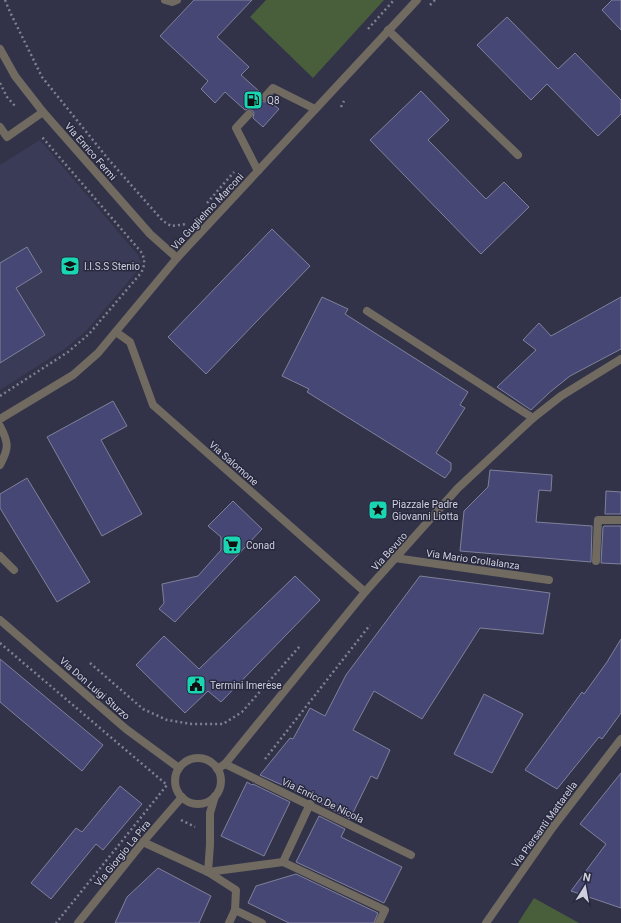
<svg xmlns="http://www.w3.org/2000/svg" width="621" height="923" viewBox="0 0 621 923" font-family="Roboto,sans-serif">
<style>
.built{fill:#3a3b57}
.green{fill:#495e3b}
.building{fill:#474775;stroke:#7f819b}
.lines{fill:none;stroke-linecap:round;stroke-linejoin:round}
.path{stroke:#7f8092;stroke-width:2.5;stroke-dasharray:2 3;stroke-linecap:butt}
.lane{stroke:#706a60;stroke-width:8}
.street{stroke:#706a60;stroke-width:8}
.labels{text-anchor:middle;stroke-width:3;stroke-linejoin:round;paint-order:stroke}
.poi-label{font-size:10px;fill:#cfd0de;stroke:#28293e;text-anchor:start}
.street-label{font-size:10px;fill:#cfd0de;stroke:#28293e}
</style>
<rect width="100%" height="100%" fill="#323349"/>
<!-- built -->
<polygon class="built" points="40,140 138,255 141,264 139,269 87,330 66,348 0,390 0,165"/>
<!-- green -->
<g class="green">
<polygon points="266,0 384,0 313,78 250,17"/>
<polygon points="534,898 579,923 518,923"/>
</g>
<!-- building -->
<g class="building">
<polygon points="194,0 252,0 217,37 249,67 241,75 261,93 260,96 261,101 264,102 269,101 279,109 263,127 253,118 254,113 252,110 248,109 245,110 225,92 215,103 201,89 208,81 160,36"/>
<polygon points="612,0 621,0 621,30 602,10"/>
<polygon points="507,17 558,69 575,53 621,100 621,114 598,136 547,84 531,100 477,45"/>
<polygon points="421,91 449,120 428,140 486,199 504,182 529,207 481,254 370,140"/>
<polygon points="272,229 310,266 206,374 168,337"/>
<polygon points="27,247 42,272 16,288 45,335 0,363 0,263"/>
<polygon points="322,297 348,309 345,314 468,392 460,405 465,408 436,453 451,463 451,470 445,478 307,392 309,389 282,376"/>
<polygon points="621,297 621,349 570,376 550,392 531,410 497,387 536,350 523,340 539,323 551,336"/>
<polygon points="113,401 127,426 101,440 142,514 102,536 47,437"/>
<polygon points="490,470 552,475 551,491 539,490 536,522 592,526 591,562 460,551 464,511 488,487"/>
<polygon points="27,478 90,582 57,602 0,508 0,494"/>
<polygon points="606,491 621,492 621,514 605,514"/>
<polygon points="233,501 262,529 175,622 159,609 164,603 162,584 198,576 221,550 221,537 208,526"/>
<polygon points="604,526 621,526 621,564 601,563 603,527"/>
<polygon points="295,576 320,600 221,702 208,691 185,713 136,665 164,636 199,669"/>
<polygon points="420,576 550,593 543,634 480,628 422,719 374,691 353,730 390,750 377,779 371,776 350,819 313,799 260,775 290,738 293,739 310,708 325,716 346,675"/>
<polygon points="621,639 621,713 602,739 599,737 557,789 525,770 582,692 584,694 607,662"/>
<polygon points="0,659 103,745 82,771 0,702"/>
<polygon points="484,694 523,714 492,773 454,754"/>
<polygon points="621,773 621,908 571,891 606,844 580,824"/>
<polygon points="247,782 252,785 253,784 290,802 264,856 221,836"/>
<polygon points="120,786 142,804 103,850 96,844 51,899 31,883 76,828 82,832"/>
<polygon points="319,816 345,829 341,837 402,867 384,903 296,862"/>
<polygon points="158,868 211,896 199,923 115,923 127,897"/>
<polygon points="296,874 378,913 374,923 289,923 248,903 256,886"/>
</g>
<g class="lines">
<!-- path -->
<g class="path">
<polyline points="5,0 10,12 42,77 109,160 163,221 171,226 187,224"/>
<polyline points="430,5 435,0"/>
<polyline points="368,29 394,0"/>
<polyline points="0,83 7,97 15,106"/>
<polyline points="341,107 344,101"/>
<polyline points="207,203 234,172"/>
<path d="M0,396L68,352L89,334L141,273C145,265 145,261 142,253L42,137"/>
<polyline points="0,643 167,785 56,923"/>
<polyline points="90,663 143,709 167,720 192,724 223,724 242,712 300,646"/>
<polyline points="265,759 370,625"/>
<polyline points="181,820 195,827"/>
</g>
<!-- lane -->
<g class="lane">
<polyline points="165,0 172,2 177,0"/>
<polyline points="265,97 273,88 315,109"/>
<polyline points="249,114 236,128 258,171"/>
<polyline points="367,311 533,418"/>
<path d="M0,426C9,443 9,448 0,465"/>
<polyline points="0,556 14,570"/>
<polyline points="395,558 549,580"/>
</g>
<!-- street -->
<g class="street">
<polyline points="388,30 518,155"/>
<polyline points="0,49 15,76 43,112 150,234 177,258"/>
<polyline points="0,127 7,137 43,112"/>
<polyline points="116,332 130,342 153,405 365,592"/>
<polyline points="0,419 73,375 98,353 177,258 417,0"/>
<polyline points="596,561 598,520 621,520"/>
<polyline points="0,620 126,729 179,768"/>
<circle cx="198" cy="781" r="23"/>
<polyline points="225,764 411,855"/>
<polyline points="217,769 225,764 365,592 458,488 533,418 561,396 621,359"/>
<polyline points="143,842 208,872 236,890 235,910 229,923"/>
<polyline points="283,862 385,910 379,923"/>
<polyline points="283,862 310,804"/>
<polyline points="208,872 210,845 210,813 215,796"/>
<polyline points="208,872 283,862"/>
<polyline points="235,910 262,923"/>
<polyline points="78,923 143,842 182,797"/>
<polyline points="486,923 553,827 621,739"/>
</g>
</g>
<!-- icons -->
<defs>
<symbol id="fuel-square" viewBox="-11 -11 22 22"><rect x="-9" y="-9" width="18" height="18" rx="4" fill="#1ad5b2" stroke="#28293e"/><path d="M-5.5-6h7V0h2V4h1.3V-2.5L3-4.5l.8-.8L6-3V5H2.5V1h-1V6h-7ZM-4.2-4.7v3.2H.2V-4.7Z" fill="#111"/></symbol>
<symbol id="university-square" viewBox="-11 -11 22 22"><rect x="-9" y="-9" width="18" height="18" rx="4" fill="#1ad5b2" stroke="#28293e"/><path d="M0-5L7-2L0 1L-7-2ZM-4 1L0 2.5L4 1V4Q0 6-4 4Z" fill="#111"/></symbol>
<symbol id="sight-square" viewBox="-11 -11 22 22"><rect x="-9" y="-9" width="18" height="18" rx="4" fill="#1ad5b2" stroke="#28293e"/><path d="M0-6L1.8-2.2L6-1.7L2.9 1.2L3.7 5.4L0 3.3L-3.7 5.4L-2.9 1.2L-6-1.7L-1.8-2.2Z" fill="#111"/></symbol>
<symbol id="supermarket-square" viewBox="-11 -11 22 22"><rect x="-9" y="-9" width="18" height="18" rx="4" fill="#1ad5b2" stroke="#28293e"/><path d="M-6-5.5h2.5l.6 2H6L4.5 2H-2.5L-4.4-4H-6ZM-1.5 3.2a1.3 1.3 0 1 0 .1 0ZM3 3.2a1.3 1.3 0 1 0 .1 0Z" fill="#111"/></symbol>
<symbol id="civic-square" viewBox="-11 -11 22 22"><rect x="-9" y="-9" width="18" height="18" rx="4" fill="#1ad5b2" stroke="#28293e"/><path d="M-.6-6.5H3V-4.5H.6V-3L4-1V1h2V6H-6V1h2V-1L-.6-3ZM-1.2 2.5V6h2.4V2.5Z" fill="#111"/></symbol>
</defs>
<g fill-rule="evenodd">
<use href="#fuel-square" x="242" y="89" width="22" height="22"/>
<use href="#university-square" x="59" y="255" width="22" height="22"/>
<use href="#sight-square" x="367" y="499" width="22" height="22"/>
<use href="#supermarket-square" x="221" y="534" width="22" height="22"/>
<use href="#civic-square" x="185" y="674" width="22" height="22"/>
</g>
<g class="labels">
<!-- poi labels -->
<g class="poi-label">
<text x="267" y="104">Q8</text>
<text x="84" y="270">I.I.S.S Stenio</text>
<text x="392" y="508">Piazzale Padre<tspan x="392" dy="12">Giovanni Liotta</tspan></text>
<text x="246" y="549">Conad</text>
<text x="210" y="689">Termini Imerese</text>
</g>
<!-- street labels -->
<g class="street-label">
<text transform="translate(91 151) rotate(49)" y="4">Via Enrico Fermi</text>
<text transform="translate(207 211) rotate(-47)" y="4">Via Guglielmo Marconi</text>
<text transform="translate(234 463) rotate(41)" y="4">Via Salomone</text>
<text transform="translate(389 551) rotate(-48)" y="4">Via Bevuto</text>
<text transform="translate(473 559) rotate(8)" y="4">Via Mario Crollalanza</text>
<text transform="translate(95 688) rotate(41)" y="4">Via Don Luigi Sturzo</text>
<text transform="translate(323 800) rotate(26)" y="4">Via Enrico De Nicola</text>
<text transform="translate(544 824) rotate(-54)" y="4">Via Piersanti Mattarella</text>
<text transform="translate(122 853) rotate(-51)" y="4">Via Giorgio La Pira</text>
</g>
</g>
<!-- north arrow -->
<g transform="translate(585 887) rotate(11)" stroke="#28293e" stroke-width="3" paint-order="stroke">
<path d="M0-3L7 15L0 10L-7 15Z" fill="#cfd0de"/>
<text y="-6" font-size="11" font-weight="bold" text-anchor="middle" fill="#cfd0de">N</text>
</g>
</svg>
